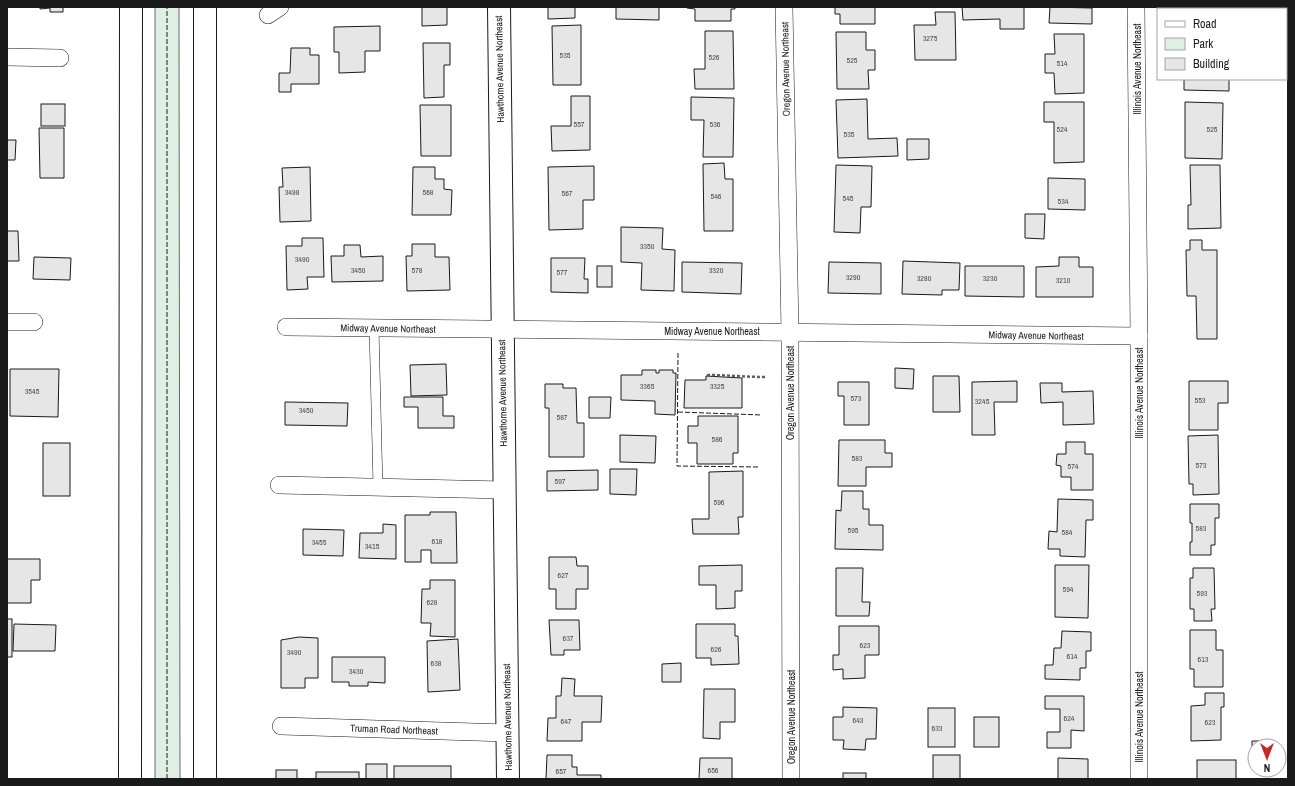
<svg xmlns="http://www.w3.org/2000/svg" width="1295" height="786" viewBox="0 0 1295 786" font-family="'Archivo Narrow',sans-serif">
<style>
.green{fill:#e0efe3;stroke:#6a6a6a}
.building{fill:#e6e6e6;stroke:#1a1a1a}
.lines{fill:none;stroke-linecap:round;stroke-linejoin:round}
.lane-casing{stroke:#1a1a1a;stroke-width:10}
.street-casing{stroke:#1a1a1a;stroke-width:18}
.secondary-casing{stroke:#1a1a1a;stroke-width:24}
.highway-casing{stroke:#1a1a1a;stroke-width:24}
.path{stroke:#5f5f5f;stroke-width:2.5;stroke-dasharray:3 2;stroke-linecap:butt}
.lane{stroke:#fff;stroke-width:9}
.street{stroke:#fff;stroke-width:17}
.secondary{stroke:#fff;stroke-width:22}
.highway{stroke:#fff;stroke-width:22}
.fence{stroke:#1a1a1a;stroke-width:1;stroke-dasharray:5 2;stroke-linecap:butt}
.labels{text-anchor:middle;stroke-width:3;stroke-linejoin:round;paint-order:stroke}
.number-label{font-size:8px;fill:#4d4d4d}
.street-label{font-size:10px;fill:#1a1a1a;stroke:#fff}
</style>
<rect width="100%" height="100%" fill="#fff"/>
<!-- green -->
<polygon class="green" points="155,7 179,7 180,779 155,779"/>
<!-- building -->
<g class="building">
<polygon points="40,7 74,7 63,7 63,12 50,12 50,8 40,9"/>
<polygon points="422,7 447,7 447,25 422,26"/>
<polygon points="548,7 575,7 575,18 548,19"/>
<polygon points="616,7 659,7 659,20 616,19"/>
<polygon points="687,7 735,7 735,9 731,9 731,21 695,21 695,9 687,8"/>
<polygon points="835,7 875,7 875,24 840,24 840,14 835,14"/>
<polygon points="962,7 1024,7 1024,29 1000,29 1000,19 963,20"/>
<polygon points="1050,7 1092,8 1092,24 1049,23"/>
<rect x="1181" y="7" width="37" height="2"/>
<polygon points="935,12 955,12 956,60 915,60 914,25 936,25"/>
<polygon points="581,25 581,85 553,85 552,26"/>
<polygon points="380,26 380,51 365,51 365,72 339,73 339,52 334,52 334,27"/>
<polygon points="705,31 733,31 734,89 695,89 694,69 705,69"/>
<polygon points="836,32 866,32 866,50 875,50 875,70 868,70 869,89 837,89"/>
<polygon points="1054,34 1084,34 1084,93 1055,94 1054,73 1045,73 1045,54 1055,54"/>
<polygon points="423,43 450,43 450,65 444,65 444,97 424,98"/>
<polygon points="291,48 310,48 310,55 319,55 319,84 291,84 291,92 279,92 279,73 290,73"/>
<polygon points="1184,79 1229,79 1229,91 1184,90"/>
<polygon points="571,96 590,96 590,150 552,151 551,126 571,126"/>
<polygon points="691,97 734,98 733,157 703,157 704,120 691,120"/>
<polygon points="867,99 868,139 897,138 898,156 838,158 836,100"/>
<polygon points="1044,102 1084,102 1084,162 1054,163 1054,122 1044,122"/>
<polygon points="1185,102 1223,103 1222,159 1185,158"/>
<rect x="41" y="104" width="24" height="22"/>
<polygon points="420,105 451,105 451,156 421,156"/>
<polygon points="39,128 64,128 64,178 40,178"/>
<polygon points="907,139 929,139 929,159 907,160"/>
<polygon points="7,140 16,140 15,160 7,160"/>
<polygon points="724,163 725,179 733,179 733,231 704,231 703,164"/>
<polygon points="836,165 872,166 871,207 861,207 860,233 834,232"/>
<polygon points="1190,165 1220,165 1221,228 1188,229 1188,205 1191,205"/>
<polygon points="594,166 594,200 583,200 583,229 549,230 548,167"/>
<polygon points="310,167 311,221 280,222 279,187 283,187 282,168"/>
<polygon points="413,167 435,167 435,179 444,179 444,189 452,190 451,215 412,215"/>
<polygon points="1048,178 1085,179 1085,210 1048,209"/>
<polygon points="1025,214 1045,214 1044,239 1025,238"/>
<polygon points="621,227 663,228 662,249 675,250 674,291 641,290 642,263 621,262"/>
<polygon points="7,231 18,231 19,261 7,261"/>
<polygon points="302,238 323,238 324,277 307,277 308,289 287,290 286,246 302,246"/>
<polygon points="1190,240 1202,240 1202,250 1217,250 1217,339 1197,339 1196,296 1187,296 1186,250 1190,250"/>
<polygon points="412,244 435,244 435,257 449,257 450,290 407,291 406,256 412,256"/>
<polygon points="344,245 360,245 361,257 383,256 383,281 332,282 331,256 344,256"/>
<polygon points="34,257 71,258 70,280 33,279"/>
<polygon points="1059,257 1079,257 1079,267 1093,267 1093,297 1036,297 1036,267 1059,266"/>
<polygon points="551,258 585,258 584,279 588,279 588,293 551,292"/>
<polygon points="903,261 960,263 959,290 942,290 942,295 902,294"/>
<polygon points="682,262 742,263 741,294 682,292"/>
<polygon points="829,262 881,263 881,294 828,293"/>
<rect x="597" y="266" width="15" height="21"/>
<polygon points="965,266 1024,266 1024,297 965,296"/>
<polygon points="446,364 447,395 411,396 410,365"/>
<polygon points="895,368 914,369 913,389 895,388"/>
<polygon points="10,369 59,369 58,417 10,416"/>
<polygon points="642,370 656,370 656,373 659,373 659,370 673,370 673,373 676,373 675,415 655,414 655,401 621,400 621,375 642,375"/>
<polygon points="706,376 742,378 742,408 684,408 685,380 706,380"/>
<polygon points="933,376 959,376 960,412 933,412"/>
<polygon points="1017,381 1017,402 994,402 995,435 972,435 972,382"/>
<polygon points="1189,381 1228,381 1228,403 1218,403 1218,430 1189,430"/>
<polygon points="838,382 869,382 869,425 844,425 844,396 838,396"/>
<polygon points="1040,383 1062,383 1062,392 1093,391 1094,424 1063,425 1063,402 1041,403"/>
<polygon points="545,384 563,384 563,388 576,388 577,423 584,423 584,457 549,457 549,408 545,408"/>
<polygon points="404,397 443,397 443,416 454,416 454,428 418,428 418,407 404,407"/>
<polygon points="589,397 611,397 610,418 589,418"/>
<polygon points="285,402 348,403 347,426 285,425"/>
<polygon points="698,416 738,416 738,453 733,453 733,464 697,464 697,443 688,443 688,426 698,426"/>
<polygon points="620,435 656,436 655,463 620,462"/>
<polygon points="1218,435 1219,494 1193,495 1193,484 1189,484 1188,436"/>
<polygon points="839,440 885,440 885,453 892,453 892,467 866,467 866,486 838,486"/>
<polygon points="1066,442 1085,442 1085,454 1093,454 1093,490 1071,490 1071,477 1061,477 1061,466 1056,465 1057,454 1066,454"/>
<rect x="43" y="443" width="27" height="53"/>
<polygon points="610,469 637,469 636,495 610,494"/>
<polygon points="598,470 598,490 547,491 547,471"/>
<polygon points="743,471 743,517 738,517 739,534 693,534 692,519 709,519 709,472"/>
<polygon points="842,491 863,491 863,509 869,509 869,525 883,525 883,550 835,549 836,510 841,511"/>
<polygon points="1058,499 1093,500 1093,520 1086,520 1085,557 1060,556 1060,549 1048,549 1049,531 1057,532"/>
<polygon points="1190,504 1219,504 1219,518 1215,518 1215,545 1211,545 1211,555 1190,555 1190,542 1192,542 1192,523 1190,523"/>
<polygon points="430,512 456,512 457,563 431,563 431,550 421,550 421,562 405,562 405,515 430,515"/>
<polygon points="383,524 396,525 396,559 359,558 360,533 383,533"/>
<polygon points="303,529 344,530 343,556 303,555"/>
<polygon points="549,557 576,557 577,566 588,566 588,589 576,589 576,609 556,609 556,589 549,589"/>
<polygon points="7,559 40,559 40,580 31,580 31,603 7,603"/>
<polygon points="742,565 742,591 735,591 735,608 716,609 716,585 699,585 699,566"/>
<polygon points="1055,565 1089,565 1088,618 1055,617"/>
<polygon points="836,568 863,568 862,602 870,602 869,616 836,616"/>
<polygon points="1193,568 1214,568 1215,609 1211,609 1212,621 1194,621 1194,609 1190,609 1190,578 1193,578"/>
<polygon points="430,580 455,580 455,637 430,636 431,623 421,623 422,589 430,589"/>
<rect x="7" y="619" width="5" height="38"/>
<polygon points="549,620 579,620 580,650 564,650 564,655 551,655"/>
<polygon points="14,624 56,625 55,651 13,651"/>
<polygon points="696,624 735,624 735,636 738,636 739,664 711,665 711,658 696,658"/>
<polygon points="839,626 879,626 879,655 865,655 865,678 843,679 843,669 833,670 833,655 839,655"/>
<polygon points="1190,630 1216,630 1216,650 1223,650 1223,687 1194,687 1194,669 1190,669"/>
<polygon points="1062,631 1091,632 1091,651 1086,651 1086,668 1080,668 1080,680 1045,679 1045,665 1053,665 1054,648 1061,648"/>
<polygon points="299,637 318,638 318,678 305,678 305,688 281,688 281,640"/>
<polygon points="458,639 460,690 428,692 427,641"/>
<polygon points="332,657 385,657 385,683 368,682 368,686 349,686 349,682 332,682"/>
<polygon points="681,663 681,682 662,682 662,664"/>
<polygon points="562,678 575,679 574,696 602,696 601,722 582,722 582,741 547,741 548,718 556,718 556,696 561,696"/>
<polygon points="704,689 735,689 735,722 720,722 720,739 703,738"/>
<polygon points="1205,693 1224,693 1224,707 1221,707 1221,740 1191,741 1191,706 1205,705"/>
<polygon points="1045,696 1084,696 1084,731 1071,730 1071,748 1047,748 1047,732 1060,732 1060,709 1045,709"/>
<polygon points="843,707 877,708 876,739 866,739 865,750 843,749 844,740 833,740 833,717 843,717"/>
<rect x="928" y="708" width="27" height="39"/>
<rect x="974" y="717" width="25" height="30"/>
<polygon points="1252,741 1273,741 1273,746 1255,746 1255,754 1252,754"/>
<polygon points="547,755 572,755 572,767 577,767 577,775 601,775 601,779 546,779"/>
<rect x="933" y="755" width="27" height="24"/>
<polygon points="700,758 732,758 732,779 699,779"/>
<polygon points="1058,758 1088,759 1088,779 1058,779"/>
<rect x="1197" y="760" width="39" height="19"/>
<rect x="366" y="764" width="21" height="15"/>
<rect x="394" y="766" width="57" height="13"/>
<rect x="276" y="770" width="21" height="9"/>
<rect x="316" y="772" width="43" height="7"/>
<rect x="843" y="773" width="23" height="6"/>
</g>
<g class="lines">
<defs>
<polyline id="lane" points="374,328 378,487"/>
<g id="street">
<polyline points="784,7 790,332 791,779"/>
<polyline points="1136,7 1139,336 1139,779"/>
<polyline points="268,15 280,7"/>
<polyline points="7,57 60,58"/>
<polyline points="7,322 34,322"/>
<polyline points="286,327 1139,336"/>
<polyline points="279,485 504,490"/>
<polyline points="281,726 507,733"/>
</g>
<polyline id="secondary" points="499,7 508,779"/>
<g id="highway">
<polyline points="205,7 205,779"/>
<polyline points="130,779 131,7"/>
</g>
</defs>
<!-- lane casing -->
<use href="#lane" class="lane-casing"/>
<!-- street casing -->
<use href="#street" class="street-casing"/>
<!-- secondary casing -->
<use href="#secondary" class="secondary-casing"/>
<!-- highway casing -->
<use href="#highway" class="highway-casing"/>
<!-- path -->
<path class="path" d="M708,376V375C727,375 746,377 765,377"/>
<!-- lane -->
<use href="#lane" class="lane"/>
<!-- street -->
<use href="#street" class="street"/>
<!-- secondary -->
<use href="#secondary" class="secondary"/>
<!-- highway -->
<use href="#highway" class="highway"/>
<!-- fence -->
<g class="fence">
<polyline points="678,353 677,466 760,467"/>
<polyline points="678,412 762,415"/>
<polyline points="167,779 167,7"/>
</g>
</g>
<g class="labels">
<!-- number labels -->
<g class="number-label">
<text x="930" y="41">3275</text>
<text x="565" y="58">535</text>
<text x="714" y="60">526</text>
<text x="852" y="63">525</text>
<text x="1062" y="66">514</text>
<text x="579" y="127">557</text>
<text x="715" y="127">536</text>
<text x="1062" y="132">524</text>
<text x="1212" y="132">525</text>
<text x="849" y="137">535</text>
<text x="292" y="195">3498</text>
<text x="428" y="195">568</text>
<text x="567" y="196">567</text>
<text x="716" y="199">546</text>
<text x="848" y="201">545</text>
<text x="1063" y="204">534</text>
<text x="647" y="249">3350</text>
<text x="302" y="262">3490</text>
<text x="358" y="273">3450</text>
<text x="417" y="273">578</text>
<text x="716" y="273">3320</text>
<text x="562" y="275">577</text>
<text x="853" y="280">3290</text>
<text x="924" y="281">3280</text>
<text x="990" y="281">3230</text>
<text x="1063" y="283">3210</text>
<text x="647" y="389">3365</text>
<text x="717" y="389">3325</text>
<text x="32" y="394">3545</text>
<text x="856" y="401">573</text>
<text x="1200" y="403">553</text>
<text x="982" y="404">3245</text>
<text x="306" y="413">3450</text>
<text x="562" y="420">587</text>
<text x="717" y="442">586</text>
<text x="857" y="461">583</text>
<text x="1201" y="468">573</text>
<text x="1073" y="469">574</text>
<text x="560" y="484">597</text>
<text x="719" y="505">596</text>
<text x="1201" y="531">583</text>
<text x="853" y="533">595</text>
<text x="1067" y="535">584</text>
<text x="437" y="544">618</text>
<text x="319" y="545">3455</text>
<text x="372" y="549">3415</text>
<text x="563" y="578">627</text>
<text x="1068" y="592">594</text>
<text x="1202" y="596">593</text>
<text x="432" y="605">628</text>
<text x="568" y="641">637</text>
<text x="865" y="648">623</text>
<text x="716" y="652">626</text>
<text x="294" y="655">3490</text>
<text x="1072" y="659">614</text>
<text x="1203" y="662">613</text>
<text x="436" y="666">638</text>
<text x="356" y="674">3430</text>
<text x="1069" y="721">624</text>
<text x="858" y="723">643</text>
<text x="566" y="724">647</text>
<text x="1210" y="725">623</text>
<text x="937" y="731">633</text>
<text x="713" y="773">656</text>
<text x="561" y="774">657</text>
</g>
<!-- street labels -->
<g class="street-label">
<text transform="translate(499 69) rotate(-91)" y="4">Hawthorne Avenue Northeast</text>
<text transform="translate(785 69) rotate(-91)" y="4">Oregon Avenue Northeast</text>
<text transform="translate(1137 69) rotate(-90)" y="4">Illinois Avenue Northeast</text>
<text transform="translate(388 328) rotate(1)" y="4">Midway Avenue Northeast</text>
<text x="712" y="335">Midway Avenue Northeast</text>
<text transform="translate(1036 335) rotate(1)" y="4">Midway Avenue Northeast</text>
<text transform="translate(502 393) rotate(-91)" y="4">Hawthorne Avenue Northeast</text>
<text transform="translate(790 393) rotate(-90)" y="4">Oregon Avenue Northeast</text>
<text transform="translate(1139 393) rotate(-90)" y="4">Illinois Avenue Northeast</text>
<text transform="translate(507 717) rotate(-91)" y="4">Hawthorne Avenue Northeast</text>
<text transform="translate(791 717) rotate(-90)" y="4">Oregon Avenue Northeast</text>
<text transform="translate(1139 717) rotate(-90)" y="4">Illinois Avenue Northeast</text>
<text transform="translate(394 729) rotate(2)" y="4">Truman Road Northeast</text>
</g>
</g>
<!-- border -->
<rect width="1295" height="786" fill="none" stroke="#1a1a1a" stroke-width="16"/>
<!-- legend -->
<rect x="1157" y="8" width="130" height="72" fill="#ffffff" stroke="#a3a3a3"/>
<rect x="1165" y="21" width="20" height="6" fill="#ffffff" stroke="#a3a3a3"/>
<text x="1193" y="28" font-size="12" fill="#1a1a1a">Road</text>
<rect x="1165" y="38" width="20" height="12" fill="#e0efe3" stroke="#a3a3a3"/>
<text x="1193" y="48" font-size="12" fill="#1a1a1a">Park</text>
<rect x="1165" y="58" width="20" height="12" fill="#e6e6e6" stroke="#a3a3a3"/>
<text x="1193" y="68" font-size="12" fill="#1a1a1a">Building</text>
<!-- north arrow -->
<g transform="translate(1267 758) rotate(180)"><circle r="19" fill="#ffffff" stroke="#a3a3a3"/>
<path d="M0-3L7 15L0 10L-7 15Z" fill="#c62828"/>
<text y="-6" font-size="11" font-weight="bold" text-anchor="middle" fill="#1a1a1a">N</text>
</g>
</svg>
